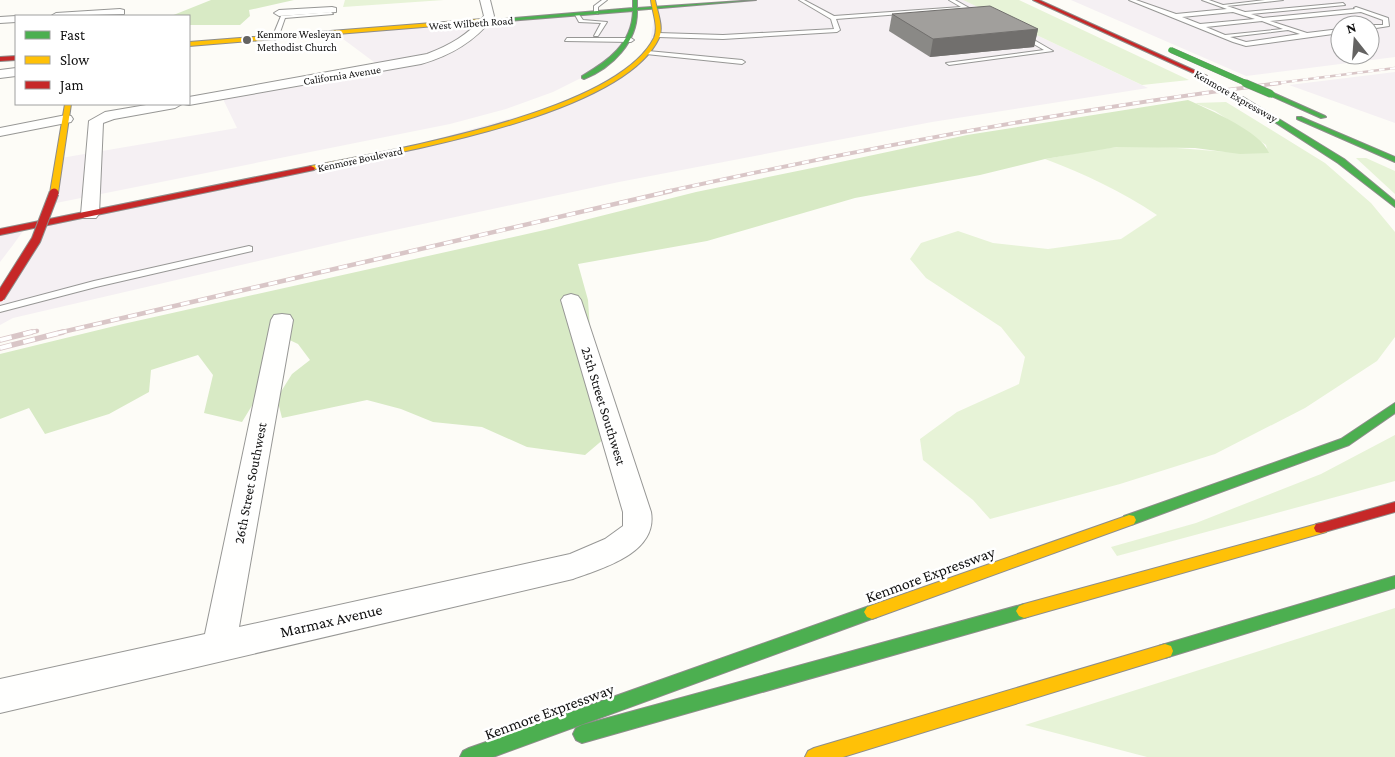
<svg xmlns="http://www.w3.org/2000/svg" width="1395" height="757" viewBox="0 0 1395 757" font-family="'Crimson Pro',serif">
<style>
.industrial{fill:#f5f0f3;fill-rule:evenodd}
.green{fill:#e7f3d7}
.forest{fill:#d8eac5}
.lines{fill:none;stroke-linecap:round;stroke-linejoin:round}
.lane-casing{stroke:#979795;stroke-width:2}
.street-casing{stroke:#979795;stroke-width:2}
.fast-casing{stroke:#8e8d8b;stroke-width:2}
.slow-casing{stroke:#8e8d8b;stroke-width:2}
.jam-casing{stroke:#8e8d8b;stroke-width:2}
.lane{fill:#fffffe;fill-rule:evenodd}
.street{fill:#fffffe;fill-rule:evenodd}
.fast{fill:#4caf50;fill-rule:evenodd}
.slow{fill:#ffc107;fill-rule:evenodd}
.jam{fill:#c62828;fill-rule:evenodd}
.rail-far3-casing{stroke:#d9c6c7;stroke-width:2.5}
.rail-far2-casing{stroke:#d9c6c7;stroke-width:4}
.rail-far1-casing{stroke:#d9c6c7;stroke-width:4.5}
.rail-casing{stroke:#d9c6c7;stroke-width:5.5}
.rail-far3{stroke:#fff;stroke-width:2;stroke-dasharray:5.5;stroke-linecap:butt}
.rail-far2{stroke:#fff;stroke-width:2.5;stroke-dasharray:7;stroke-linecap:butt}
.rail-far1{stroke:#fff;stroke-width:3;stroke-dasharray:9;stroke-linecap:butt}
.rail{stroke:#fff;stroke-width:4;stroke-dasharray:12;stroke-linecap:butt}
.fast-bridge-far1-casing{stroke:#8e8d8b;stroke-width:6;stroke-linecap:butt}
.fast-bridge-casing{stroke:#8e8d8b;stroke-width:8;stroke-linecap:butt}
.jam-bridge-casing{stroke:#8e8d8b;stroke-width:11;stroke-linecap:butt}
.fast-bridge-far1{stroke:#4caf50;stroke-width:5.5}
.fast-bridge{stroke:#4caf50;stroke-width:7}
.jam-bridge{stroke:#c62828;stroke-width:9}
.wall{fill:#8a8986}
.shaded-wall{fill:#716f6d}
.building{fill:#a19f9c;stroke:#716f6d}
.poi-dot{fill:#646362;stroke:#fff;stroke-width:2}
.labels{text-anchor:middle;stroke-width:5;stroke-linejoin:round;paint-order:stroke}
.far-street-label{font-size:11px;fill:#111;stroke:#fff}
.far-poi-label{font-size:11px;fill:#111;stroke:#fff;text-anchor:start}
.street-label{font-size:14px;fill:#111;stroke:#fff}
.near-street-label{font-size:16px;fill:#111;stroke:#fff}
</style>
<rect width="100%" height="100%" fill="#fdfcf7"/>
<!-- industrial -->
<g class="industrial">
<polygon points="755,0 963,0 1148,88 932,122 619,182 353,239 13,318 0,325 0,293 44,223 367,158 574,101 648,53 656,8"/>
<path d="M1071,0H1395V57L1246,76ZM1340,25H1370V55H1340Z"/>
<polygon points="635,10 634,34 589,74 553,92 506,109 450,124 51,204 61,158 237,128 222,97 382,68 335,33"/>
<polygon points="1395,72 1395,123 1289,85"/>
<polygon points="23,231 13,245 0,262 0,236"/>
</g>
<!-- green -->
<g class="green">
<polygon points="345,0 444,0 343,7"/>
<polygon points="963,0 1019,0 1189,80 1142,85"/>
<path d="M1226,102L1325,163L1371,203L1395,232V337L1377,361L1305,408L1215,454L1120,484L990,519L973,500L923,460L920,439L957,412L1019,384L1025,357L1001,327L926,278L910,259L921,243L958,231L993,243L1048,249L1121,239L1157,215C1121,191 1085,174 1045,159C1069,155 1094,149 1118,147C1168,144 1218,154 1268,153L1266,145L1215,111L1195,103Z"/>
<polygon points="1356,158 1366,158 1395,171 1395,194"/>
<polygon points="1395,435 1395,481 1117,556 1111,547 1196,523 1321,474"/>
<polygon points="1395,608 1395,757 1147,757 1025,725"/>
</g>
<!-- forest -->
<g class="forest">
<polygon points="211,0 294,0 249,10 250,16 240,25 189,25 189,16 171,16"/>
<path d="M1188,100C1208,109 1262,132 1269,153L1240,154L1195,148L1117,147L1045,159L980,175L855,198L707,241L578,264L588,300L590,329L612,432L585,455L527,447L482,427L433,422L401,409L367,400L282,418L277,398L292,374L310,360L298,344L279,335L256,399L242,422L204,413L213,375L198,355L151,370L149,392L109,414L45,434L29,408L0,419V354L123,324L549,229L696,192L817,167L967,135Z"/>
</g>
<g class="lines">
<defs>
<g id="lane">
<polygon points="602,0 607,0 598,7 598,14 594,14 594,6"/>
<polygon points="799,0 804,0 834,16 961,7 949,0 955,0 980,14 976,15 966,9 836,19 840,30 837,32 723,39 658,37 655,35 658,33 723,35 834,29 831,19"/>
<path d="M1129,0H1136L1176,14L1227,9L1202,0H1209L1223,5L1265,0H1283L1227,6L1245,12L1343,3L1345,5L1251,14L1263,18L1355,9L1354,8L1356,7L1388,18L1389,26L1370,29V25H1383V20L1361,12L1270,21L1307,33L1340,29V33L1246,46L1233,42ZM1233,12L1255,19L1200,24L1182,17ZM1262,21L1283,29L1225,35L1206,27ZM1288,30L1300,34L1246,42L1230,37Z"/>
<polygon points="331,12 333,14 285,18 278,38 275,40 272,38 281,16"/>
<polygon points="574,13 578,13 583,20 607,22 598,36 594,36 601,23 579,22"/>
<polygon points="1022,33 1053,51 949,65 946,63 1044,50 1020,36"/>
<polygon points="567,38 631,38 634,40 631,42 565,41"/>
<polygon points="648,51 742,60 745,62 742,64 646,54"/>
<polygon points="249,246 252,247 252,251 96,287 0,312 0,306 94,281"/>
</g>
<g id="street">
<path d="M480,0H490L494,16L493,18C474,42 450,56 421,64L189,105L184,104H189V97L427,54C450,45 468,35 484,16Z"/>
<polygon points="332,7 336,8 336,12 279,16 274,13 279,10"/>
<polygon points="120,9 124,10 124,14 51,16 56,13"/>
<polygon points="16,16 18,16 16,22 0,23 0,17"/>
<polygon points="16,68 16,76 0,78 0,70"/>
<polygon points="152,104 182,104 175,108 114,119 103,123 99,214 96,218 84,218 81,214 89,121 105,112"/>
<polygon points="66,115 71,116 73,119 71,122 0,136 0,128"/>
<path d="M571,294L578,296L581,300L651,512C658,553 603,568 573,579L0,713V679L205,634L271,320L274,315L282,314L290,315L293,320L239,627L570,554L605,539L623,526V512L561,300L564,296Z"/>
</g>
<g id="fast">
<path d="M633,0H637V8L756,0L637,10C638,42 612,68 584,79L582,78V76C608,61 632,44 633,11L483,23L480,21L633,8Z"/>
<polygon points="1271,92 1325,116 1326,117 1321,118 1269,95 1268,94"/>
<polygon points="1239,97 1243,97 1344,159 1395,201 1395,207 1338,163 1239,99"/>
<polygon points="1297,117 1301,117 1395,157 1395,162 1297,119"/>
<polygon points="1395,403 1395,413 1349,445 1134,524 1129,525 1124,524 1122,520 1124,516 1341,439"/>
<polygon points="1395,576 1395,588 1165,658 1159,656 1157,651 1159,646 1165,644"/>
<polygon points="1024,604 1029,606 1032,611 1029,616 1024,618 582,743 576,740 573,734 576,728 582,725"/>
<polygon points="872,605 877,607 880,612 877,617 493,757 460,757 463,751 469,748"/>
</g>
<g id="slow">
<path d="M651,0H655C657,11 664,27 659,38C623,116 392,154 311,170L307,168L311,166C391,150 616,113 654,38C659,27 652,11 651,0Z"/>
<polygon points="483,19 485,22 189,46 189,42"/>
<polygon points="65,104 71,104 58,193 54,195 50,193"/>
<polygon points="1129,515 1134,516 1136,520 1134,524 872,619 867,617 864,612 867,607"/>
<polygon points="1321,523 1326,524 1328,528 1326,532 1024,618 1019,616 1016,611 1019,606 1024,604"/>
<polygon points="1165,644 1171,646 1173,651 1171,656 1165,658 843,757 805,757 808,751 814,748"/>
</g>
<g id="jam">
<polygon points="1033,0 1039,0 1207,76 1202,77"/>
<polygon points="16,56 16,60 0,61 0,57"/>
<polygon points="311,166 315,168 314,170 0,235 0,229"/>
<polygon points="1395,502 1395,512 1321,533 1316,532 1314,528 1316,524 1321,523"/>
</g>
</defs>
<!-- lane casing -->
<use href="#lane" class="lane-casing"/>
<!-- street casing -->
<use href="#street" class="street-casing"/>
<!-- fast casing -->
<use href="#fast" class="fast-casing"/>
<!-- slow casing -->
<use href="#slow" class="slow-casing"/>
<!-- jam casing -->
<use href="#jam" class="jam-casing"/>
<!-- lane -->
<use href="#lane" class="lane"/>
<!-- street -->
<use href="#street" class="street"/>
<!-- fast -->
<use href="#fast" class="fast"/>
<!-- slow -->
<use href="#slow" class="slow"/>
<!-- jam -->
<use href="#jam" class="jam"/>
<defs>
<polyline id="rail-far3" points="1270,84 1395,68"/>
<path id="rail-far2" d="M665,192C869,147 1073,109 1280,83"/>
<g id="rail-far1">
<polyline points="27,333 37,331"/>
<polyline points="58,333 671,191"/>
</g>
<g id="rail">
<polyline points="0,340 32,332"/>
<polyline points="0,348 63,332"/>
</g>
</defs>
<!-- rail-far3 casing -->
<use href="#rail-far3" class="rail-far3-casing"/>
<!-- rail-far2 casing -->
<use href="#rail-far2" class="rail-far2-casing"/>
<!-- rail-far1 casing -->
<use href="#rail-far1" class="rail-far1-casing"/>
<!-- rail casing -->
<use href="#rail" class="rail-casing"/>
<!-- rail-far3 -->
<use href="#rail-far3" class="rail-far3"/>
<!-- rail-far2 -->
<use href="#rail-far2" class="rail-far2"/>
<!-- rail-far1 -->
<use href="#rail-far1" class="rail-far1"/>
<!-- rail -->
<use href="#rail" class="rail"/>
<defs>
<polyline id="fast-bridge-far1" points="1171,50 1248,84"/>
<polyline id="fast-bridge" points="1245,83 1271,94"/>
<polyline id="jam-bridge" points="0,297 36,240 54,193"/>
</defs>
<!-- fast-bridge-far1 casing -->
<use href="#fast-bridge-far1" class="fast-bridge-far1-casing"/>
<!-- fast-bridge casing -->
<use href="#fast-bridge" class="fast-bridge-casing"/>
<!-- jam-bridge casing -->
<use href="#jam-bridge" class="jam-bridge-casing"/>
<!-- fast-bridge-far1 -->
<use href="#fast-bridge-far1" class="fast-bridge-far1"/>
<!-- fast-bridge -->
<use href="#fast-bridge" class="fast-bridge"/>
<!-- jam-bridge -->
<use href="#jam-bridge" class="jam-bridge"/>
</g>
<!-- wall -->
<polygon class="wall" points="892,14 1038,29 1034,47 930,57 889,31"/>
<!-- shaded-wall -->
<polygon class="shaded-wall" points="1038,29 1034,47 930,57 933,39"/>
<!-- building -->
<polygon class="building" points="990,6 1038,29 933,39 892,14"/>
<!-- markers -->
<circle class="poi-dot" cx="247" cy="40" r="5"/>
<g class="labels">
<!-- far-street labels -->
<g class="far-street-label">
<text transform="translate(471 23) rotate(-4)" y="4">West Wilbeth Road</text>
<text transform="translate(342 75) rotate(-9)" y="4">California Avenue</text>
<text transform="translate(1236 96) rotate(30)" y="4">Kenmore Expressway</text>
<text transform="translate(360 159) rotate(-12)" y="4">Kenmore Boulevard</text>
</g>
<!-- far-poi labels -->
<g class="far-poi-label">
<text x="257" y="38">Kenmore Wesleyan<tspan x="257" dy="13">Methodist Church</tspan></text>
</g>
<!-- street labels -->
<g class="street-label">
<text transform="translate(604 406) rotate(73)" y="5">25th Street Southwest</text>
<text transform="translate(250 483) rotate(-79)" y="5">26th Street Southwest</text>
</g>
<!-- near-street labels -->
<g class="near-street-label">
<text transform="translate(930 574) rotate(-20)" y="6">Kenmore Expressway</text>
<text transform="translate(331 620) rotate(-13)" y="6">Marmax Avenue</text>
<text transform="translate(549 711) rotate(-20)" y="6">Kenmore Expressway</text>
</g>
</g>
<!-- legend -->
<rect x="15" y="15" width="175" height="90" fill="#ffffff" stroke="#a0a0a0"/>
<rect x="25" y="31" width="25" height="8" fill="#4caf50" stroke="#a0a0a0"/>
<text x="60" y="40" font-size="15" fill="#111111">Fast</text>
<rect x="25" y="56" width="25" height="8" fill="#ffc107" stroke="#a0a0a0"/>
<text x="60" y="65" font-size="15" fill="#111111">Slow</text>
<rect x="25" y="81" width="25" height="8" fill="#c62828" stroke="#a0a0a0"/>
<text x="60" y="90" font-size="15" fill="#111111">Jam</text>
<!-- north arrow -->
<g transform="translate(1355 40) rotate(343)"><circle r="24" fill="#ffffff" stroke="#a0a0a0"/>
<path d="M0-4L9 19L0 12L-9 19Z" fill="#646362"/>
<text y="-8" font-size="14" font-weight="bold" text-anchor="middle" fill="#111111">N</text>
</g>
</svg>
